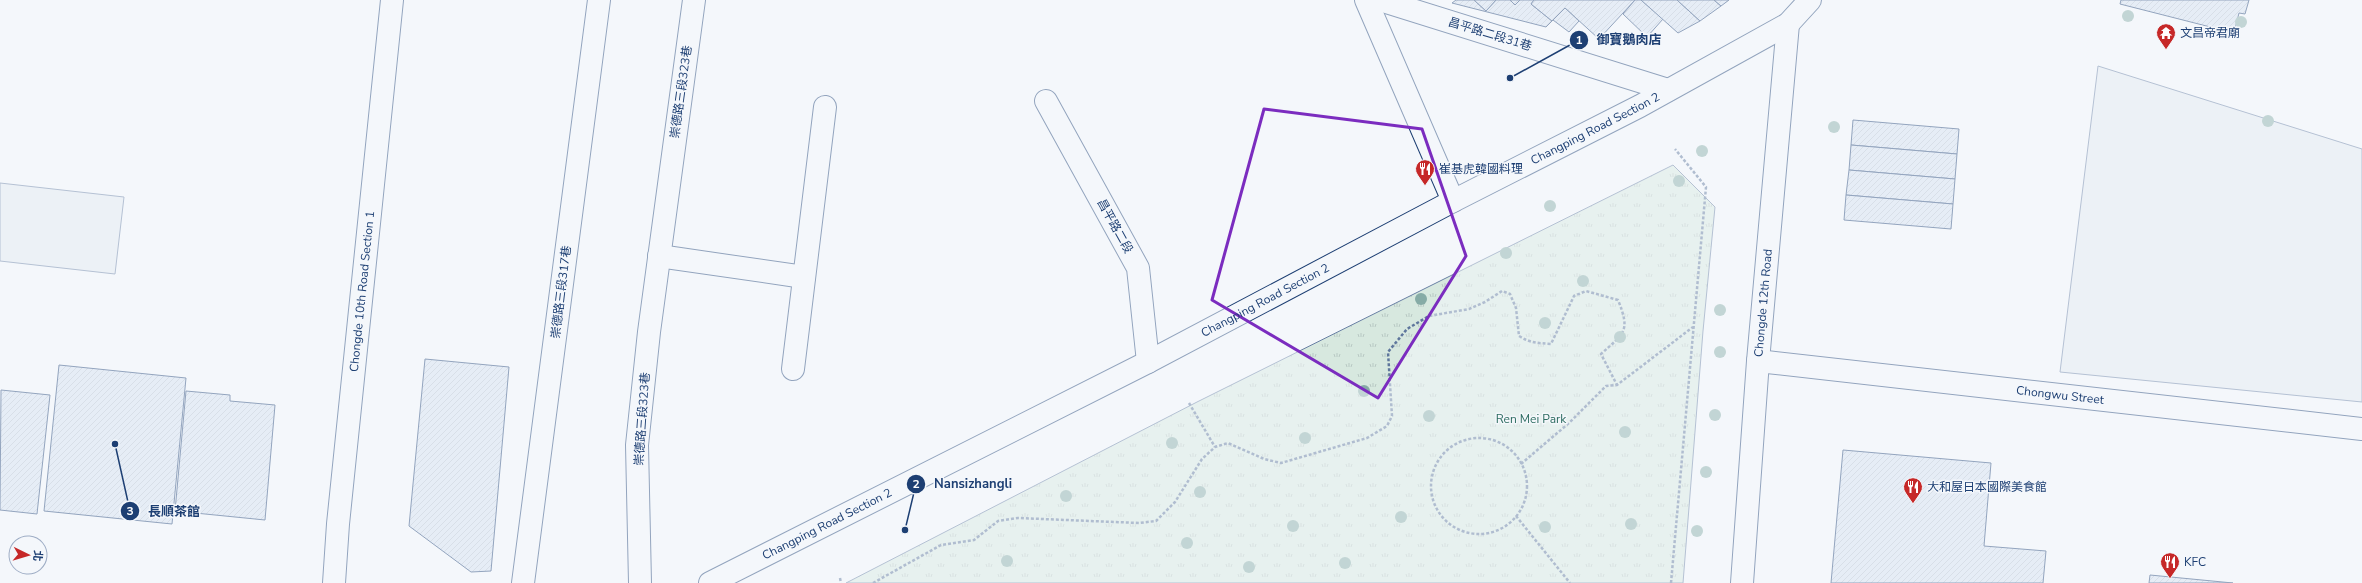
<svg xmlns="http://www.w3.org/2000/svg" width="2362" height="583" viewBox="0 0 2362 583" font-family="'Nunito Sans','Noto Sans TC',sans-serif">
<style>
.park{fill:url(#park-tufts);stroke:#687fa3}
.parking{fill:#e3e8f0;stroke:#687fa3}
.building{fill:url(#building-hatch);stroke:#1d3f73}
.lines{fill:none;stroke-linecap:round;stroke-linejoin:round}
.minor-casing{stroke:#1d3f73;stroke-width:24}
.path{stroke:#5e769c;stroke-width:2.5;stroke-dasharray:3 2;stroke-linecap:butt}
.minor{stroke:#f4f7fb;stroke-width:22}
.tree{fill:#86aba6}
.marked{fill:none;stroke:#7b2cbf;stroke-width:3;stroke-linejoin:round}
.labels{text-anchor:middle;stroke-width:3;stroke-linejoin:round;paint-order:stroke}
.poi-label{font-size:12px;fill:#1d3f73;stroke:#f4f7fb;text-anchor:start}
.street-label{font-size:12px;fill:#1d3f73;stroke:#f4f7fb}
.park-label{font-size:12px;fill:#2c6c60;stroke:#f4f7fb}
.leader{fill:none;stroke:#1d3f73;stroke-width:1.5}
.callout-dot{fill:#1d3f73;stroke:#f4f7fb;stroke-width:1.5}
.mark-label{font-size:12px;text-anchor:middle;font-weight:bold;fill:#fff}
.callout-label{font-size:13px;text-anchor:middle;font-weight:bold;fill:#1d3f73;stroke:#f4f7fb;stroke-width:3;stroke-linejoin:round;paint-order:stroke}
</style>
<defs>
<pattern id="park-tufts" width="24" height="20" patternUnits="userSpaceOnUse"><rect width="24" height="20" fill="#d7e8df"/><path d="M3 7l-1-3M5 7V3M7 7l1-3M15 17l-1-3M17 17v-4M19 17l1-3" fill="none" stroke="#b8c8c3"/></pattern>
<pattern id="building-hatch" width="6" height="6" patternUnits="userSpaceOnUse"><rect width="6" height="6" fill="#d5e0f0"/><path d="M-1 1l2-2M0 6l6-6M5 7l2-2" fill="none" stroke="#b6c1d1"/></pattern>
</defs>
<rect width="100%" height="100%" fill="#f4f7fb"/>
<!-- park -->
<polygon class="park" points="1673,165 1715,207 1703,331 1683,583 846,583 1197,402"/>
<!-- parking -->
<g class="parking">
<polygon points="2098,66 2362,149 2362,402 2060,372"/>
<polygon points="0,183 124,197 115,274 0,261"/>
</g>
<!-- building -->
<g class="building">
<polygon points="1456,0 1474,0 1486,11 1496,0 1510,0 1515,5 1520,0 1534,0 1531,4 1552,21 1546,27 1452,3"/>
<polygon points="1474,0 1496,0 1486,11"/>
<polygon points="1510,0 1520,0 1515,5"/>
<polygon points="1534,0 1635,0 1599,39 1565,8 1552,21 1531,4"/>
<polygon points="1635,0 1641,0 1663,19 1647,37 1623,14"/>
<polygon points="1641,0 1677,0 1700,21 1678,33"/>
<polygon points="1677,0 1714,0 1721,6 1700,21"/>
<polygon points="1714,0 1729,0 1721,6"/>
<polygon points="2121,0 2249,0 2245,14 2239,13 2234,33 2120,4"/>
<polygon points="1565,8 1579,21 1569,32 1553,20"/>
<polygon points="1853,120 1959,129 1957,154 1851,145"/>
<polygon points="1851,145 1957,154 1955,179 1849,170"/>
<polygon points="1849,170 1955,179 1953,204 1846,195"/>
<polygon points="1846,195 1953,204 1951,229 1844,220"/>
<polygon points="425,359 509,367 491,571 471,572 409,526"/>
<polygon points="59,365 186,378 172,524 44,511"/>
<polygon points="1,390 50,395 37,514 0,510"/>
<polygon points="186,391 230,395 230,401 275,405 265,520 175,511"/>
<polygon points="1843,450 1991,463 1984,546 2046,551 2043,583 1831,583"/>
<polygon points="2150,575 2233,583 2149,583"/>
</g>
<g class="lines">
<defs>
<g id="minor">
<polyline points="1366,0 1453,201"/>
<polyline points="1380,0 1668,90"/>
<polyline points="1046,101 1138,268 1148,362"/>
<polyline points="659,256 804,277"/>
<path id="s1" d="M1758,361L2362,429"/>
<polyline points="793,369 825,107"/>
<path id="s2" d="M334,583L338,524L392,0"/>
<polyline points="523,583 599,0"/>
<polyline points="640,583 637,445 649,332 694,0"/>
<path id="s3" d="M710,583L1148,362L1453,201L1640,106L1788,24L1810,0"/>
<path id="s4" d="M1742,583L1758,361L1788,24"/>
</g>
</defs>
<!-- minor casing -->
<use href="#minor" class="minor-casing"/>
<!-- path -->
<g class="path">
<polyline points="1189,403 1215,447"/>
<circle cx="1479" cy="486" r="48"/>
<polyline points="1521,464 1569,423 1606,386 1617,385 1693,327"/>
<polyline points="1516,516 1570,583"/>
<polyline points="840,578 841,583"/>
<path d="M873,583L941,545L974,540L998,521L1018,518L1139,523L1156,521L1175,502L1202,459L1215,447L1228,443L1264,459L1281,463L1367,438L1387,426L1392,416L1388,352L1407,329L1429,316L1469,309L1485,302L1502,291L1510,294L1516,308L1519,336C1530,343 1538,343 1551,344L1574,296L1586,291L1618,300C1631,332 1624,333 1601,354L1617,385"/>
<polyline points="1671,583 1706,187 1675,149"/>
</g>
<!-- minor -->
<use href="#minor" class="minor"/>
</g>
<!-- trees -->
<g class="tree">
<circle cx="2128" cy="16" r="6"/>
<circle cx="2241" cy="22" r="6"/>
<circle cx="2168" cy="36" r="6"/>
<circle cx="2268" cy="121" r="6"/>
<circle cx="1834" cy="127" r="6"/>
<circle cx="1702" cy="151" r="6"/>
<circle cx="1679" cy="181" r="6"/>
<circle cx="1550" cy="206" r="6"/>
<circle cx="1506" cy="253" r="6"/>
<circle cx="1583" cy="281" r="6"/>
<circle cx="1421" cy="299" r="6"/>
<circle cx="1720" cy="310" r="6"/>
<circle cx="1545" cy="323" r="6"/>
<circle cx="1620" cy="337" r="6"/>
<circle cx="1720" cy="352" r="6"/>
<circle cx="1364" cy="391" r="6"/>
<circle cx="1715" cy="415" r="6"/>
<circle cx="1429" cy="416" r="6"/>
<circle cx="1625" cy="432" r="6"/>
<circle cx="1305" cy="438" r="6"/>
<circle cx="1172" cy="443" r="6"/>
<circle cx="1706" cy="472" r="6"/>
<circle cx="1200" cy="492" r="6"/>
<circle cx="1066" cy="496" r="6"/>
<circle cx="1401" cy="517" r="6"/>
<circle cx="1631" cy="524" r="6"/>
<circle cx="1293" cy="526" r="6"/>
<circle cx="1545" cy="527" r="6"/>
<circle cx="1697" cy="531" r="6"/>
<circle cx="1187" cy="543" r="6"/>
<circle cx="1007" cy="561" r="6"/>
<circle cx="1345" cy="563" r="6"/>
<circle cx="1249" cy="567" r="6"/>
</g>
<!-- marked area -->
<path d="M0 0H2362V583H0ZM1264,109L1422,129L1466,256L1378,398L1212,300Z" fill="#f4f7fb" fill-opacity=".55" fill-rule="evenodd"/>
<path class="marked" d="M1264,109L1422,129L1466,256L1378,398L1212,300Z"/>
<!-- icons -->
<defs>
<symbol id="temple-pin" viewBox="-11 -11 22 30"><path d="M0 17L-7.5 6A9.5 9.5 0 1 1 7.5 6Z" fill="#c62828" stroke="#f4f7fb"/><path d="M0-6L5-2H3V0L6.5 2.5H4V6H1.5V3h-3V6H-4V2.5H-6.5L-3 0V-2H-5Z" fill="#fff"/></symbol>
<symbol id="restaurant-pin" viewBox="-11 -11 22 30"><path d="M0 17L-7.5 6A9.5 9.5 0 1 1 7.5 6Z" fill="#c62828" stroke="#f4f7fb"/><path d="M-5-6h1v4h1v-4h1v4h1v-4h1v5L-1.5 .5V6h-2V.5L-5-1ZM5-6V6H3V1.5H1.5Q1.5-4 5-6Z" fill="#fff"/></symbol>
</defs>
<g fill-rule="evenodd">
<use href="#temple-pin" x="2155" y="22" width="22" height="30"/>
<use href="#restaurant-pin" x="1414" y="158" width="22" height="30"/>
<use href="#restaurant-pin" x="1902" y="476" width="22" height="30"/>
<use href="#restaurant-pin" x="2159" y="551" width="22" height="30"/>
</g>
<g class="labels">
<!-- poi labels -->
<g class="poi-label">
<text x="2180" y="37">文昌帝君廟</text>
<text x="1439" y="173">崔基虎韓國料理</text>
<text x="1927" y="491">大和屋日本國際美食館</text>
<text x="2184" y="566">KFC</text>
</g>
<!-- street labels -->
<g class="street-label">
<text transform="translate(1490 34) rotate(17)" y="4">昌平路二段31巷</text>
<text transform="translate(681 92) rotate(-82)" y="4">崇德路三段323巷</text>
<text dy="4" stroke="none"><textPath href="#s3" startOffset="995">Changping Road Section 2</textPath></text>
<text transform="translate(1115 226) rotate(61)" y="4">昌平路二段</text>
<text dy="4" stroke="none"><textPath href="#s2" startOffset="293">Chongde 10th Road Section 1</textPath></text>
<text transform="translate(561 292) rotate(-83)" y="4">崇德路三段317巷</text>
<text dy="4" stroke="none"><textPath href="#s3" startOffset="623">Changping Road Section 2</textPath></text>
<text dy="4" stroke="none"><textPath href="#s4" startOffset="281">Chongde 12th Road</textPath></text>
<text dy="4" stroke="none"><textPath href="#s1" startOffset="304">Chongwu Street</textPath></text>
<text transform="translate(642 419) rotate(-86)" y="4">崇德路三段323巷</text>
<text dy="4" stroke="none"><textPath href="#s3" startOffset="131">Changping Road Section 2</textPath></text>
</g>
<!-- park labels -->
<g class="park-label">
<text x="1531" y="423">Ren Mei Park</text>
</g>
</g>
<!-- callouts -->
<path class="leader" d="M1510 78L1579 40M905 530L916 484M115 444L130 511"/>
<g class="callout-dot">
<circle cx="1510" cy="78" r="4"/>
<circle cx="905" cy="530" r="4"/>
<circle cx="115" cy="444" r="4"/>
<circle cx="1579" cy="40" r="10"/>
<circle cx="916" cy="484" r="10"/>
<circle cx="130" cy="511" r="10"/>
</g>
<g class="mark-label">
<text x="1579" y="44">1</text>
<text x="916" y="488">2</text>
<text x="130" y="515">3</text>
</g>
<g class="callout-label">
<text x="1629" y="44">御寶鵝肉店</text>
<text x="973" y="488">Nansizhangli</text>
<text x="174" y="516">長順茶館</text>
</g>
<!-- north arrow -->
<g transform="translate(28 555) rotate(95)"><circle r="19" fill="#f4f7fb" stroke="#9eadc5"/>
<path d="M0-3L7 15L0 10L-7 15Z" fill="#c62828"/>
<text y="-6" font-size="11" font-weight="bold" text-anchor="middle" fill="#1d3f73">北</text>
</g>
</svg>
